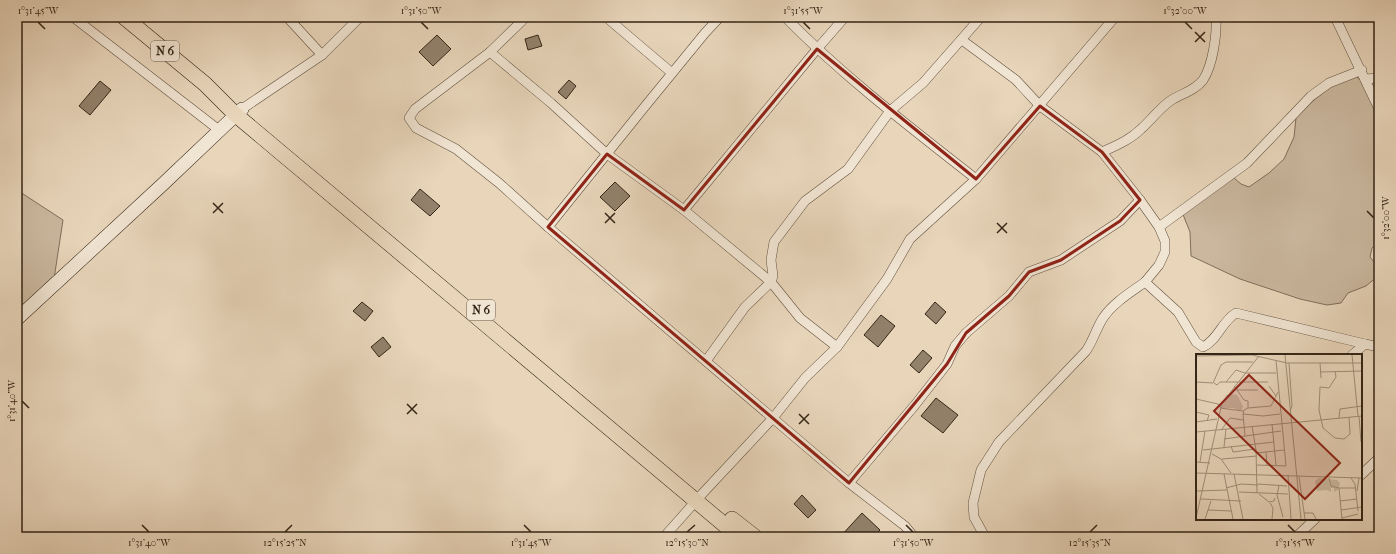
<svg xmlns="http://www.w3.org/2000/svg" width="1396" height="554" viewBox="0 0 1396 554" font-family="'IM FELL French Canon',serif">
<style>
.green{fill:#cab79e;stroke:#806e5a}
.building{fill:#92816b;stroke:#352516}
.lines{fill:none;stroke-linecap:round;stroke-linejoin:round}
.street-casing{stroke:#62513f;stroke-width:10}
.secondary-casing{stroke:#352516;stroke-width:14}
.primary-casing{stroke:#352516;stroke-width:16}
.street{stroke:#f0e4d2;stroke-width:9}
.secondary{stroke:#f0e4d2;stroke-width:13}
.primary{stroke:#e8d5ba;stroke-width:15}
.marked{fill:none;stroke:#8f2418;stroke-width:3;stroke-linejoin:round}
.ticks{fill:none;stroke:#352516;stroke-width:1.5}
.labels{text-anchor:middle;stroke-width:3;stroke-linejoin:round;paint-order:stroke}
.shield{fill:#f0e4d2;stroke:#6d5e4e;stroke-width:1}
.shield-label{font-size:12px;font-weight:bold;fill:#352516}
.inset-road{fill:none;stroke:#a08f78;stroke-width:1}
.view{fill:#8f2418;fill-opacity:0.15;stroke:#8f2418;stroke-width:2}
.inset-edge{fill:none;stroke:#352516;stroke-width:2}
.neatline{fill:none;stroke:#352516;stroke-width:1.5}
.ticks-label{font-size:10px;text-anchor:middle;fill:#352516}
</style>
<rect width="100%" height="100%" fill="#e8d5ba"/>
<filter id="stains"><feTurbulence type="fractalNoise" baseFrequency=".005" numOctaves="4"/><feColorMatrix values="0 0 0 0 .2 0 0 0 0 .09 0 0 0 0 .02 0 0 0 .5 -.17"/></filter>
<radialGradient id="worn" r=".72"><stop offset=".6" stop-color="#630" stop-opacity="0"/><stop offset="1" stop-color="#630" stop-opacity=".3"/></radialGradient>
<!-- green -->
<g class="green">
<polygon points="1356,76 1369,88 1379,111 1379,242 1372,248 1370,257 1379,268 1378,276 1366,286 1348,293 1341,303 1327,305 1300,299 1240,279 1191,256 1190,232 1182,212 1234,178 1241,184 1249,187 1269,173 1284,159 1294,137 1296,118 1310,103 1335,84"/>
<polygon points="17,190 63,220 54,279 17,311"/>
</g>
<!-- building -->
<g class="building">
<polygon points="437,35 451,49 433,66 419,52"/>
<polygon points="538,35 542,46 528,50 525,39"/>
<polygon points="569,80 576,86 566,99 558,92"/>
<polygon points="100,81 111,90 90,115 79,106"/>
<polygon points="615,182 630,196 615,211 600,197"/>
<polygon points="420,189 440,206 430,216 411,200"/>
<polygon points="362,302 373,311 365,321 353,311"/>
<polygon points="935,302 946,312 936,324 925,314"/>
<polygon points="881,315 895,326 878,347 864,335"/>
<polygon points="383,337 391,347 379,357 371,347"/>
<polygon points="923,350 932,358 919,373 910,365"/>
<polygon points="936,398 958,415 943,433 921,416"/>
<polygon points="802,495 816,510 808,518 794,504"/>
<polygon points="862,513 880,530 873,537 840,537"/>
</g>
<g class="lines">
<defs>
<g id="street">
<polyline points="73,17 219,130"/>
<polyline points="287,17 322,55"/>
<polyline points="526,17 490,52 415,109 409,118 416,128 456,149 499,183 548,227 849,483 905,526 914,537"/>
<polyline points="606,17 672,73"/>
<path d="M785,17C844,77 911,128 976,179"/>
<polyline points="1335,17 1379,109"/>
<path d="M962,40L1016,80L1040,106L1102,152L1140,200L1159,227L1165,241V252L1159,265L1145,282L1178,312L1196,342L1203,347C1218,340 1222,321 1236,313L1365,344"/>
<polyline points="490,52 551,103 607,154 684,210 771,282 800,318 837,347"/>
<polyline points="1365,79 1379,78"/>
<polyline points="242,109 322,55 360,17"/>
<path d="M1102,152C1115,146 1130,140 1141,129C1151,120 1159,109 1170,101C1180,94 1195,91 1203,80C1213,65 1217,34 1216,17"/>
<polyline points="684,210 817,49 845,17"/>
<polyline points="548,227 642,110 705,33 720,17"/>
<polyline points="1159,227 1247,163 1311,96 1329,83 1362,70"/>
<polyline points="1352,355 1365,344 1379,347"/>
<polyline points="706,361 745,307 771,282 773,276 771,260 774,242 805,201 848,169 890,111 923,83 981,17"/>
<polyline points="1361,475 1379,458"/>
<polyline points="849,483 915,405 947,364 955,346 966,333 1009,296 1029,272 1061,260 1120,221 1140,200"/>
<polyline points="664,537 702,494 773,418 805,378 837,347 887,279 910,239 976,179 1115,17"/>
<path d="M985,537L974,517L973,503L981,470L999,442L1086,351C1093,341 1096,329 1103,318C1113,303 1131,292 1145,282"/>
<polyline points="1296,537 1315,519"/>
</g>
<polyline id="secondary" points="17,319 162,185 242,109"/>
<g id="primary">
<polyline points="124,17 205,84 236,115 739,537"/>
<polyline points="732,519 755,537"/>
</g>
</defs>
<!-- street casing -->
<use href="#street" class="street-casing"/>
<!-- secondary casing -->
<use href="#secondary" class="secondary-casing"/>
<!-- primary casing -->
<use href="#primary" class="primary-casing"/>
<!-- street -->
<use href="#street" class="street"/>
<!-- secondary -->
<use href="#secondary" class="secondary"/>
<!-- primary -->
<use href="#primary" class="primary"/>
</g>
<!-- marked area -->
<path class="marked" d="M817,49L976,179L1040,106L1102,152L1140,200L1120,221L1061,260L1029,272L1009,296L966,333L947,364L849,483L548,227L607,154L684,210Z"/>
<!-- ticks -->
<path class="ticks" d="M38,22L45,29M421,22L428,29M803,22L810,29M1185,22L1192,29M1195,32L1205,42M1195,42L1205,32M213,203L223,213M1367,211L1374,218M213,213L223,203M605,213L615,223M605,223L615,213M997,223L1007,233M997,233L1007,223M22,401L29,408M407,404L417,414M407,414L417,404M799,414L809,424M799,424L809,414M142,525L149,532M524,525L531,532M906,525L913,532M1288,525L1295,532M285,532L292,525M687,532L695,525M1090,532L1097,525"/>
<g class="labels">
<!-- shield labels -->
<g class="shield">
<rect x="151" y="41" width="28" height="20" rx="3"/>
<rect x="467" y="300" width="28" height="20" rx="3"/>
</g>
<g class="shield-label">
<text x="165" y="55">N 6</text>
<text x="481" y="314">N 6</text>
</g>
</g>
<!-- overview -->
<g transform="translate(1196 354)">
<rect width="166" height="166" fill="#e8d5ba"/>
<path d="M36,40L41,41L45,48L47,53L45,57L37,54H25L30,41ZM123,124L141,126L144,129L142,136L138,138V134H135V138L131,136L121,137L119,127Z" fill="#cab79e"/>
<path class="inset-road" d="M89,1L105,165M156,1L162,62M0,2L56,1L91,9H166M93,9L96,52L94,57M124,9L125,24M139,17L140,23L133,34L124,33L123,56L127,74L139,84L148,85L154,80L153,63M124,18L166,17M0,28L17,29L25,11L30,8H57M30,28L40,16L49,19H80M18,29L21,31L24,28H72M38,32L41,36H62M73,32L80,42M41,36L48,46L52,47V54L48,56L47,60L49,82M0,45L22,50L25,54M24,54L47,57M52,54L75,52L82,38M0,58L13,61L11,67M47,60L67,62L84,60M163,62L165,88M143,64L144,55L166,52M0,68L21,65M76,70L80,111M56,72L60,96L61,139M26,75L34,64L47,66M0,78L166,62M28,85L85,77M35,92L37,98L59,95M28,93L30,75M7,96L78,88M70,98L71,111M60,99L88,96M16,100L25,105L35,119M26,105L61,102M0,108L14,109M4,108L9,77M61,111L90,112L80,6M0,119L166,124M28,120L37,165M38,120L47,165M92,121L95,165M103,123L109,165M133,124L135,132L143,134L146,165M155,124L159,130L162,157M62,130L91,132M83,132L81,141L87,163M30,134L45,130L62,131M143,134H159M0,137L31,136M161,137L163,124M43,138L92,140M63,140L73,148L78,147L79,144M5,145L45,147M144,147L161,145M74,149L77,154L76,165M12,156L35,157M145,156L166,153M108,159H117L120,165M0,164L26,49L63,2M146,164L162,160M9,165L15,147"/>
<path class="view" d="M53,21L144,109L109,145L18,57Z"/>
<rect width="166" height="166" class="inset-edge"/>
</g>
<!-- margin -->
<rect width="1396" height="554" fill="none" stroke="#e8d5ba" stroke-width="44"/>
<rect x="22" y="22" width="1352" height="510" class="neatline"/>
<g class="ticks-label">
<text x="38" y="14">1°31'45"W</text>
<text x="421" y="14">1°31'50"W</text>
<text x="803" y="14">1°31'55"W</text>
<text x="1185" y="14">1°32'00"W</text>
<text transform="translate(1385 218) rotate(-90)" y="4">1°32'00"W</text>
<text transform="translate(11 401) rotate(-90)" y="4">1°31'40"W</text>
<text x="149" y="546">1°31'40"W</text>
<text x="285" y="546">12°15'25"N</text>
<text x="531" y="546">1°31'45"W</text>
<text x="687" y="546">12°15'30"N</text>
<text x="913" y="546">1°31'50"W</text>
<text x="1090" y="546">12°15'35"N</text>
<text x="1295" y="546">1°31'55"W</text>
</g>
<rect width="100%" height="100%" filter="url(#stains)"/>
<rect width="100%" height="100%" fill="url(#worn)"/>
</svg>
